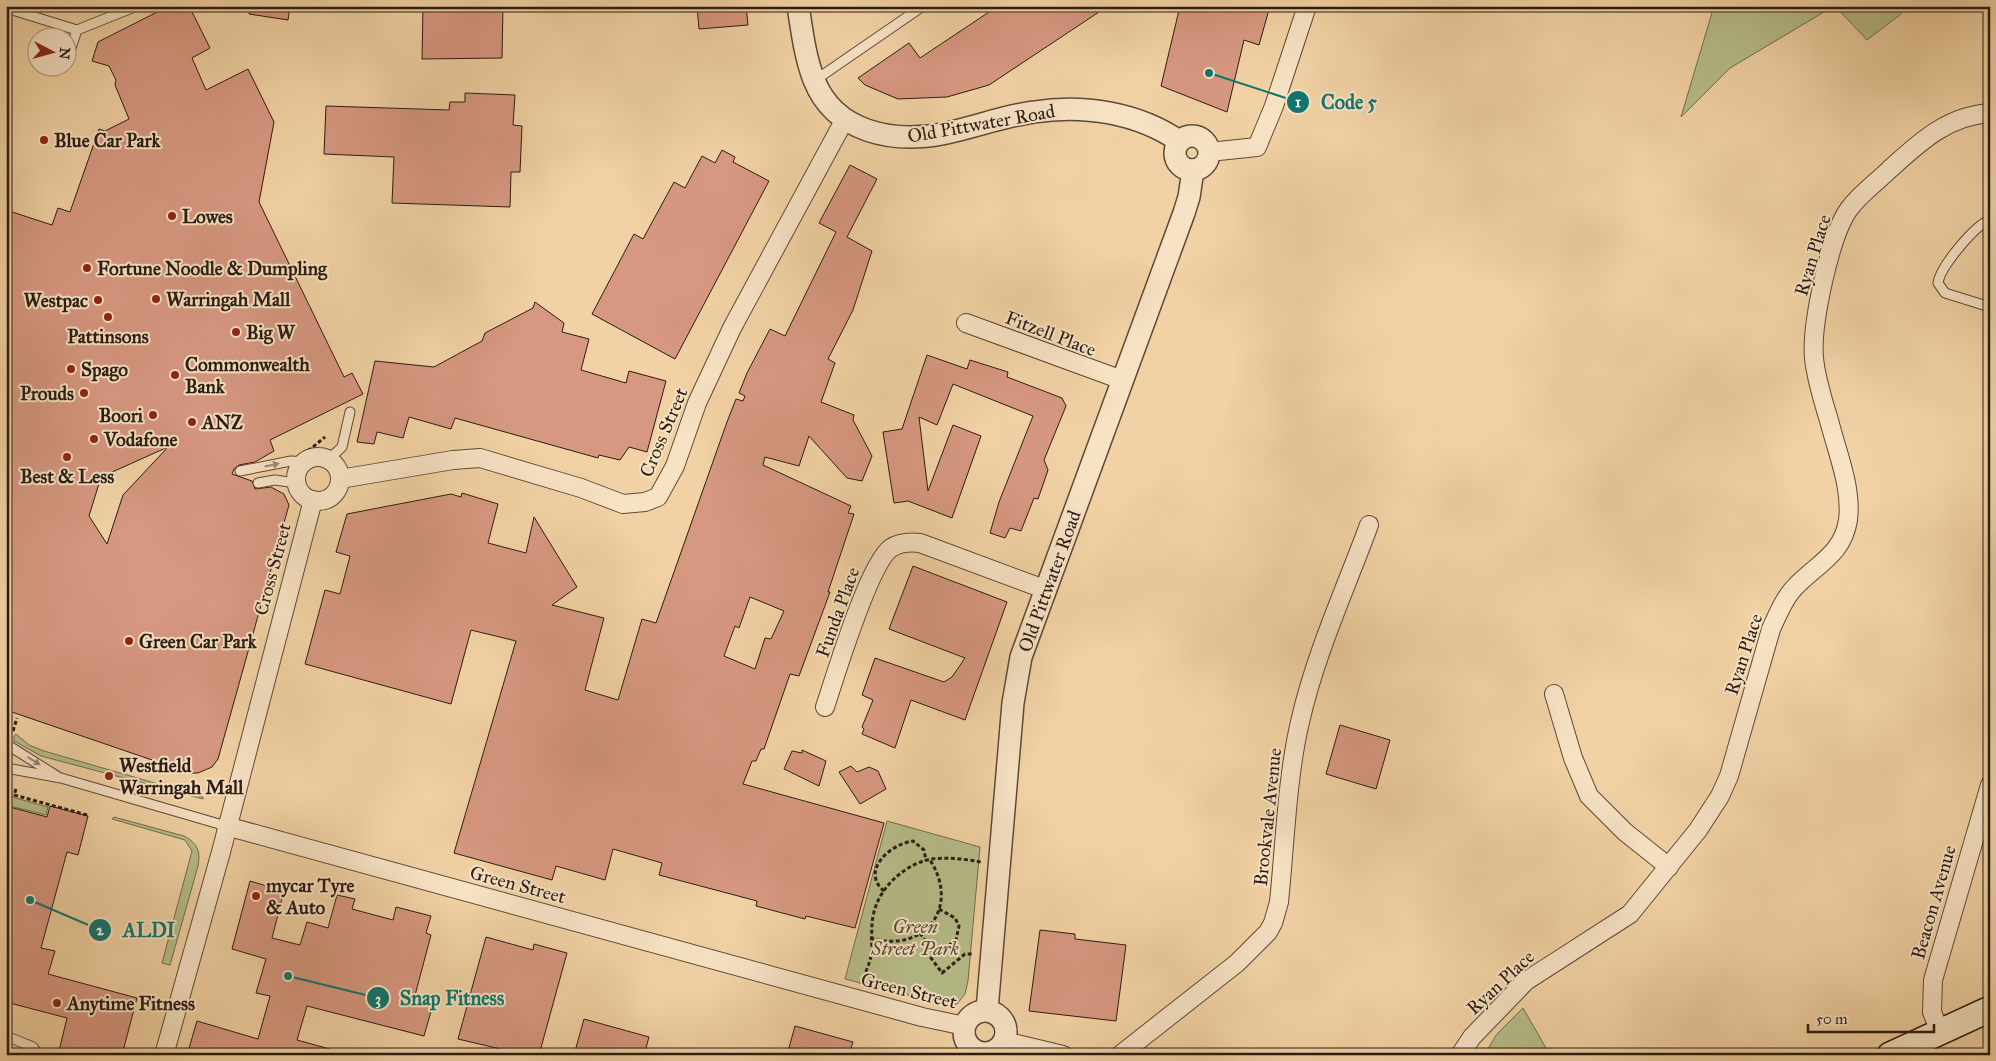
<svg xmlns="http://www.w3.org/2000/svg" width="1996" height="1061" viewBox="0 0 1996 1061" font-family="'IM FELL Great Primer',serif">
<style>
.green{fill:#b6bd89;stroke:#706c4e}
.building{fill:#d79881;stroke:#2a1c13;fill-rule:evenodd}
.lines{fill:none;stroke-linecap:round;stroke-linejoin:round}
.service-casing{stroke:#5c4a37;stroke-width:11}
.minor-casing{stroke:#5c4a37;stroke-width:20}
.tertiary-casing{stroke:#5c4a37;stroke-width:24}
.secondary-casing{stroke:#2a1c13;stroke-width:28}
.path{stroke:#2a1c13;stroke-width:3;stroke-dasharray:4 2.5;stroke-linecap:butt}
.service{stroke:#f7e2c4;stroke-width:9}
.minor{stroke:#f7e2c4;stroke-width:18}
.tertiary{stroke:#f7e2c4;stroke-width:21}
.secondary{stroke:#f7e2c4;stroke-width:25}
.oneway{fill:#9b8974}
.poi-dot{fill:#8f2418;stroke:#f7e2c4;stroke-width:2}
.labels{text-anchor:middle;stroke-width:4;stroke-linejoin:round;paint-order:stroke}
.street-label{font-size:19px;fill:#2a1c13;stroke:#f7e2c4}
.poi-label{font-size:19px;font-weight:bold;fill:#2a1c13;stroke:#f7e2c4;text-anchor:start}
.park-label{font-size:19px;font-style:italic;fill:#544c36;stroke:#f7e2c4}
.leader{fill:none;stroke:#0f766e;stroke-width:2}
.callout-dot{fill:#0f766e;stroke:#f7e2c4;stroke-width:2}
.mark-label{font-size:15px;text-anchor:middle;font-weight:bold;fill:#fff}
.callout-label{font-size:20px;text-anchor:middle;font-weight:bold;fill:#0f766e;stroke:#f7e2c4;stroke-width:4;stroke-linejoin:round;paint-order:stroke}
</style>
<rect width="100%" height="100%" fill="#f2d2a4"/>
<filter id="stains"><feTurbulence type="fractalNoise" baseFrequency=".004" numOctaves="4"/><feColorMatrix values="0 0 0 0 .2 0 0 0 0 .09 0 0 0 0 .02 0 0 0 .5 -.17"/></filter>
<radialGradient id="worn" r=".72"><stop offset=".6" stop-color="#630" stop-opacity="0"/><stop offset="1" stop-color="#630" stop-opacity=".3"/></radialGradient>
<!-- green -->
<g class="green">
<polygon points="1714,6 1834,6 1730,68 1681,117"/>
<polygon points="1835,6 1903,6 1901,14 1867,40"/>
<polygon points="16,734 29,745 44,751 203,797 203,799 41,756 14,741 14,736"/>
<polygon points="12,797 48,807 46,815 10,806"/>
<path d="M114,817L184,836C197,843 201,851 198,866L170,965L162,963L192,851L185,840L112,819Z"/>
<polygon points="887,821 980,847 968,981 965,994 957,1004 947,1005 845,979"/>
<polygon points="1523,1008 1550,1055 1484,1055 1497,1034"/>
</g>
<!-- building -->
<g class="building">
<path d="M169,6H189L210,48L192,58L206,90L248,69L274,122L259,202L344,377L352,373L363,394L270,440L274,451L255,462L239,465L234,469L232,474L252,481L255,489L271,487L284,494L289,505L218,759L212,767L198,773H190L6,710V210L52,225L58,208L70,212L99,129L105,131L129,119L115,85L116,80L109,66L92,61L98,42ZM168,447L123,495L107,544L89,516L101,477Z"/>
<polygon points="250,6 290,6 288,20 249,14"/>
<polygon points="423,6 503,6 502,58 422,59"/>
<polygon points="697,6 746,6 748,25 699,29"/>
<polygon points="998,6 1108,6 989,85 947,97 898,99 865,85 858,78 909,43 920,58"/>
<polygon points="1180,6 1270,6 1259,45 1244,40 1227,112 1161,86"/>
<polygon points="465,93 515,95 513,125 522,126 520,172 511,172 510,207 392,203 394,157 324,154 326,106 449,110 450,102 465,102"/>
<polygon points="722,150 735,157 733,162 769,181 675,359 592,314 634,234 643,239 674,182 685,188 702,156 715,163"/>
<path d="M850,165L877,179L847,237L872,251L853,310L828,359L835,363L821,402L854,415L853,420L872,456L862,481L847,478L809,436L799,466L765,457L763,465L851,506L848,513L854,514L828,592H830L799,676L790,674L764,749H761L756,761H752L743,784L884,823L855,928L806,916L805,919L756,906L757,901L659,875L662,863L613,849L605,880L556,866L552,880L454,853L516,641L471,630L451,704L305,664L325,590L340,594L350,556L336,552L347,514L451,494L461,497L462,493L498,504L488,543L526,553L534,517L577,587L552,605L604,618L585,690L618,700L642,619L656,623L727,422L736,399L743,401L745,396L739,393L747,373L770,329L785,336L836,232L819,223ZM750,597L784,611L771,639L765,638L755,669L724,656L735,626L739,628Z"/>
<polygon points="535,302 564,323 562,332 589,339 581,370 626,383 629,371 666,381 647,452 629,447 620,460 599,455 598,458 455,418 451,429 409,417 403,438 377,432 374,444 357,442 375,361 434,367 482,341 485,333 533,308"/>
<polygon points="927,355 967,369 970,360 1008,372 1007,377 1062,398 1066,406 1044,460 1048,470 1038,499 1034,498 1021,531 1010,528 1005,538 990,533 999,502 1033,416 953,384 937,425 919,417 928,491 953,425 981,436 952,518 908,501 894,503 883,432 902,429"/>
<polygon points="913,566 1007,602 965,720 911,700 895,748 862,734 864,729 862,727 873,700 862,695 875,658 944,682 952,677 965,658 889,629"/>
<polygon points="1340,725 1390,740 1376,789 1326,774"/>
<polygon points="802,750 826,761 819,786 784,769 792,751 802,753"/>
<polygon points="851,766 857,772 869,767 878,771 886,789 860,804 839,772"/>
<polygon points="6,806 47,817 50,806 88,816 78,855 67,852 41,948 55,951 48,974 137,998 122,1055 58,1055 67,1018 6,1002"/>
<polygon points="250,881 284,891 272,938 300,945 307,922 328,928 337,895 355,899 352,909 393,920 396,907 431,916 426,933 431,935 414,999 433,1004 424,1036 307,1006 297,1040 337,1051 336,1055 187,1055 197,1021 258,1039 270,996 256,993 266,959 232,949"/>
<polygon points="1040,930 1075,934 1075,939 1126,945 1116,1021 1029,1011"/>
<polygon points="486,937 533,950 534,944 567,953 539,1055 504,1055 505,1050 458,1039"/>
<polygon points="584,1019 649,1037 644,1055 574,1055"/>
<polygon points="795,1026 853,1042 849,1055 787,1055"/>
</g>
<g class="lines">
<defs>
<g id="service">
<polyline points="6,8 77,30 137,6"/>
<polyline points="68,57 77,30"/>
<polyline points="814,81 923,6"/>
<path d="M1990,220C1975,225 1940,267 1938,283L1945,293L1990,307"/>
<polyline points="328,460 342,447 350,412"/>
<polyline points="240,471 291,461 304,462"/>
<polyline points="258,483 275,480 296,483"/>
<polyline points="6,744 57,776"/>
<polyline points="6,768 61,778 226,826"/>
<polyline points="6,1036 33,1047 38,1055"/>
</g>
<g id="minor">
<polyline points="1209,152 1257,147 1274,106 1307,6"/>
<polyline points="966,323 1122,380"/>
<circle cx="318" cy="479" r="22"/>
<polyline points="340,479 453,460 480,458 581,488 623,504 645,502 658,497 675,466 697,403 732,328 845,119"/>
<polyline points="1554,694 1573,758 1589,796 1625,832 1669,867"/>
<path d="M825,707C835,677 869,563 891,548C900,542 910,542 920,543L1044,589"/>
<polyline points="226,826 922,1017 965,1026"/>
<polyline points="1940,1032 1932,1012 1933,980 1990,785"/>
<polyline points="1004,1041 1063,1055"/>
<polyline points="164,1055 221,852 313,500"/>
<path d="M1120,1055L1237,963L1268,932L1273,923L1279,902C1285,844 1287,777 1300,722C1315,655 1345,590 1369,525"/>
<path d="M1460,1055L1472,1037L1526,981L1630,914L1698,830L1720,796L1729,776L1771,629C1778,614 1785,596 1798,584C1819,563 1843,553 1848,520C1852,488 1838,455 1830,424C1824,403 1816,380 1814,358C1811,325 1830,235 1849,209C1860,194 1877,182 1890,169C1920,142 1947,116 1990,113"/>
</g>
<g id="tertiary">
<path d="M798,6C802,31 805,57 814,80C835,133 893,143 942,134C973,128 1003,116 1034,112C1084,104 1138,113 1179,141"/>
<circle cx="1192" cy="153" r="17"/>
<polyline points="987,1010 1013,703 1021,657 1184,213 1189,197 1193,170"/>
<circle cx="985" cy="1032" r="21"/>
</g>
<polyline id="secondary" points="1890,1055 1990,1009"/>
</defs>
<!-- service casing -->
<use href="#service" class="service-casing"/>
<!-- minor casing -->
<use href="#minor" class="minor-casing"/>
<!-- tertiary casing -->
<use href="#tertiary" class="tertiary-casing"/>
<!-- secondary casing -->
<use href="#secondary" class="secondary-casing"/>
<!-- path -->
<g class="path">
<polyline points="308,451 325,437"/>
<polyline points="13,731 17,718"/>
<polyline points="16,789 14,795 87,815"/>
<polyline points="8,805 11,795 14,795"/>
<path d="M884,891C860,871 890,844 913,841L924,850L926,861"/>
<polyline points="939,909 955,918 959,926 956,940 931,958 942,973 965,954 973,954"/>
<polyline points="920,933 935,955"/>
<path d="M870,938C924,954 961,908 930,860"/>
<path d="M861,984C864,975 870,964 871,955C873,940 870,927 874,912C880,887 905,864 931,859C947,857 965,859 981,862"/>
</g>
<!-- service -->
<use href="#service" class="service"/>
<!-- minor -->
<use href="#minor" class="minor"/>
<!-- tertiary -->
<use href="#tertiary" class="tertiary"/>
<!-- secondary -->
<use href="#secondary" class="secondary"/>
</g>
<!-- one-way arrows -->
<defs><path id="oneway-solid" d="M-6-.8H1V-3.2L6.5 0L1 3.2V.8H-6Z" transform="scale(1.25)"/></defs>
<g class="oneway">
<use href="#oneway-solid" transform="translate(272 465) rotate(-12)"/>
<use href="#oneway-solid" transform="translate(34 761) rotate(32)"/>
</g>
<!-- markers -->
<g class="poi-dot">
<circle cx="44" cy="140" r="5"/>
<circle cx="172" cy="216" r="5"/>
<circle cx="87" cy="268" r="5"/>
<circle cx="156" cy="299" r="5"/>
<circle cx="98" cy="300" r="5"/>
<circle cx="108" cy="317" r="5"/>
<circle cx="236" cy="332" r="5"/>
<circle cx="71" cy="369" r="5"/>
<circle cx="175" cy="375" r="5"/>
<circle cx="84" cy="393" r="5"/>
<circle cx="153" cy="415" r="5"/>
<circle cx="192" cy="422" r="5"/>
<circle cx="94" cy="439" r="5"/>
<circle cx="67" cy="457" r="5"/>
<circle cx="129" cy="641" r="5"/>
<circle cx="109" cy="776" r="5"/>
<circle cx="256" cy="896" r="5"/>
<circle cx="57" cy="1003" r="5"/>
</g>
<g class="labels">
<!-- street labels -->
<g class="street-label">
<text transform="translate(981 123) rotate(-10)" y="7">Old Pittwater Road</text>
<text transform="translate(1812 255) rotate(-73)" y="7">Ryan Place</text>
<text transform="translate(1051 333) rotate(21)" y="7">Fitzell Place</text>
<text transform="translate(663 432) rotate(-67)" y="7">Cross Street</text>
<text transform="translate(272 569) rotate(-75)" y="7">Cross Street</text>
<text transform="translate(1049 581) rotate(-70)" y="7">Old Pittwater Road</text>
<text transform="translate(837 612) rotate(-70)" y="7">Funda Place</text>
<text transform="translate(1743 654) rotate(-72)" y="7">Ryan Place</text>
<text transform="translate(1267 817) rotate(-84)" y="7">Brookvale Avenue</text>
<text transform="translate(518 884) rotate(15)" y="7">Green Street</text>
<text transform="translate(1933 902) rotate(-74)" y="7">Beacon Avenue</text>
<text transform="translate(1500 982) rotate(-43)" y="7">Ryan Place</text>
<text transform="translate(909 990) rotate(14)" y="7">Green Street</text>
</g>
<!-- poi labels -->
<g class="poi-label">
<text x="54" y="147">Blue Car Park</text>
<text x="182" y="223">Lowes</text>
<text x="97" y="275">Fortune Noodle &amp; Dumpling</text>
<text x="166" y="306">Warringah Mall</text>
<text x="88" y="307" text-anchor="end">Westpac</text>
<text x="246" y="339">Big W</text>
<text x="108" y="343" text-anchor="middle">Pattinsons</text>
<text x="185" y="371">Commonwealth<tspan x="185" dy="22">Bank</tspan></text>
<text x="81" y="376">Spago</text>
<text x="74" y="400" text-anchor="end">Prouds</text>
<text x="143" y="422" text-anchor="end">Boori</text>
<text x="202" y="429">ANZ</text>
<text x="104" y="446">Vodafone</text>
<text x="67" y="483" text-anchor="middle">Best &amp; Less</text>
<text x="139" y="648">Green Car Park</text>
<text x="119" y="772">Westfield<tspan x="119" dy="22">Warringah Mall</tspan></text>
<text x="266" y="892">mycar Tyre<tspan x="266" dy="22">&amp; Auto</tspan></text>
<text x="67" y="1010">Anytime Fitness</text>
</g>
<!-- park labels -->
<g class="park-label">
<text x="915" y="933">Green<tspan x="915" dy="22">Street Park</tspan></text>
</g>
</g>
<!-- callouts -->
<path class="leader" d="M1209 73L1298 102M30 900L100 930M288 976L378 998"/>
<g class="callout-dot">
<circle cx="1209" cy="73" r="5"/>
<circle cx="30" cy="900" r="5"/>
<circle cx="288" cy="976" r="5"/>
<circle cx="1298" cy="102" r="12"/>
<circle cx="100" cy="930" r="12"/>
<circle cx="378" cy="998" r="12"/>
</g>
<g class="mark-label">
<text x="1298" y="107">1</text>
<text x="100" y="935">2</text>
<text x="378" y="1004">3</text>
</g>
<g class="callout-label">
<text x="1349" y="109">Code 5</text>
<text x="149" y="937">ALDI</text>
<text x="452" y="1005">Snap Fitness</text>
</g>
<!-- margin -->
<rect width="1996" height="1061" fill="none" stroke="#f2d2a4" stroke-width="25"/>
<rect x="8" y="8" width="1981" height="1046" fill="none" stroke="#2a1c13" stroke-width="2.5"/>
<rect x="12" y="12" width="1971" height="1036" fill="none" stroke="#2a1c13"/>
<!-- north arrow -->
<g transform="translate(52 52) rotate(96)"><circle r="24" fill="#f7e2c4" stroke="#a5937d"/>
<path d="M0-4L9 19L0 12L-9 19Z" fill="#8f2418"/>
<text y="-8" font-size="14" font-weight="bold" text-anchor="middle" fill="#2a1c13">N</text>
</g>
<!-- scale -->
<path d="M1808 1024v8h126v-8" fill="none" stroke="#2a1c13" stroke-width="2.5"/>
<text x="1816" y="1024" font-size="15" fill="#2a1c13" stroke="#f7e2c4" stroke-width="4" paint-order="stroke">50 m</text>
<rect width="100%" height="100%" filter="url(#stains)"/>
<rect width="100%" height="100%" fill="url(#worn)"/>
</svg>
